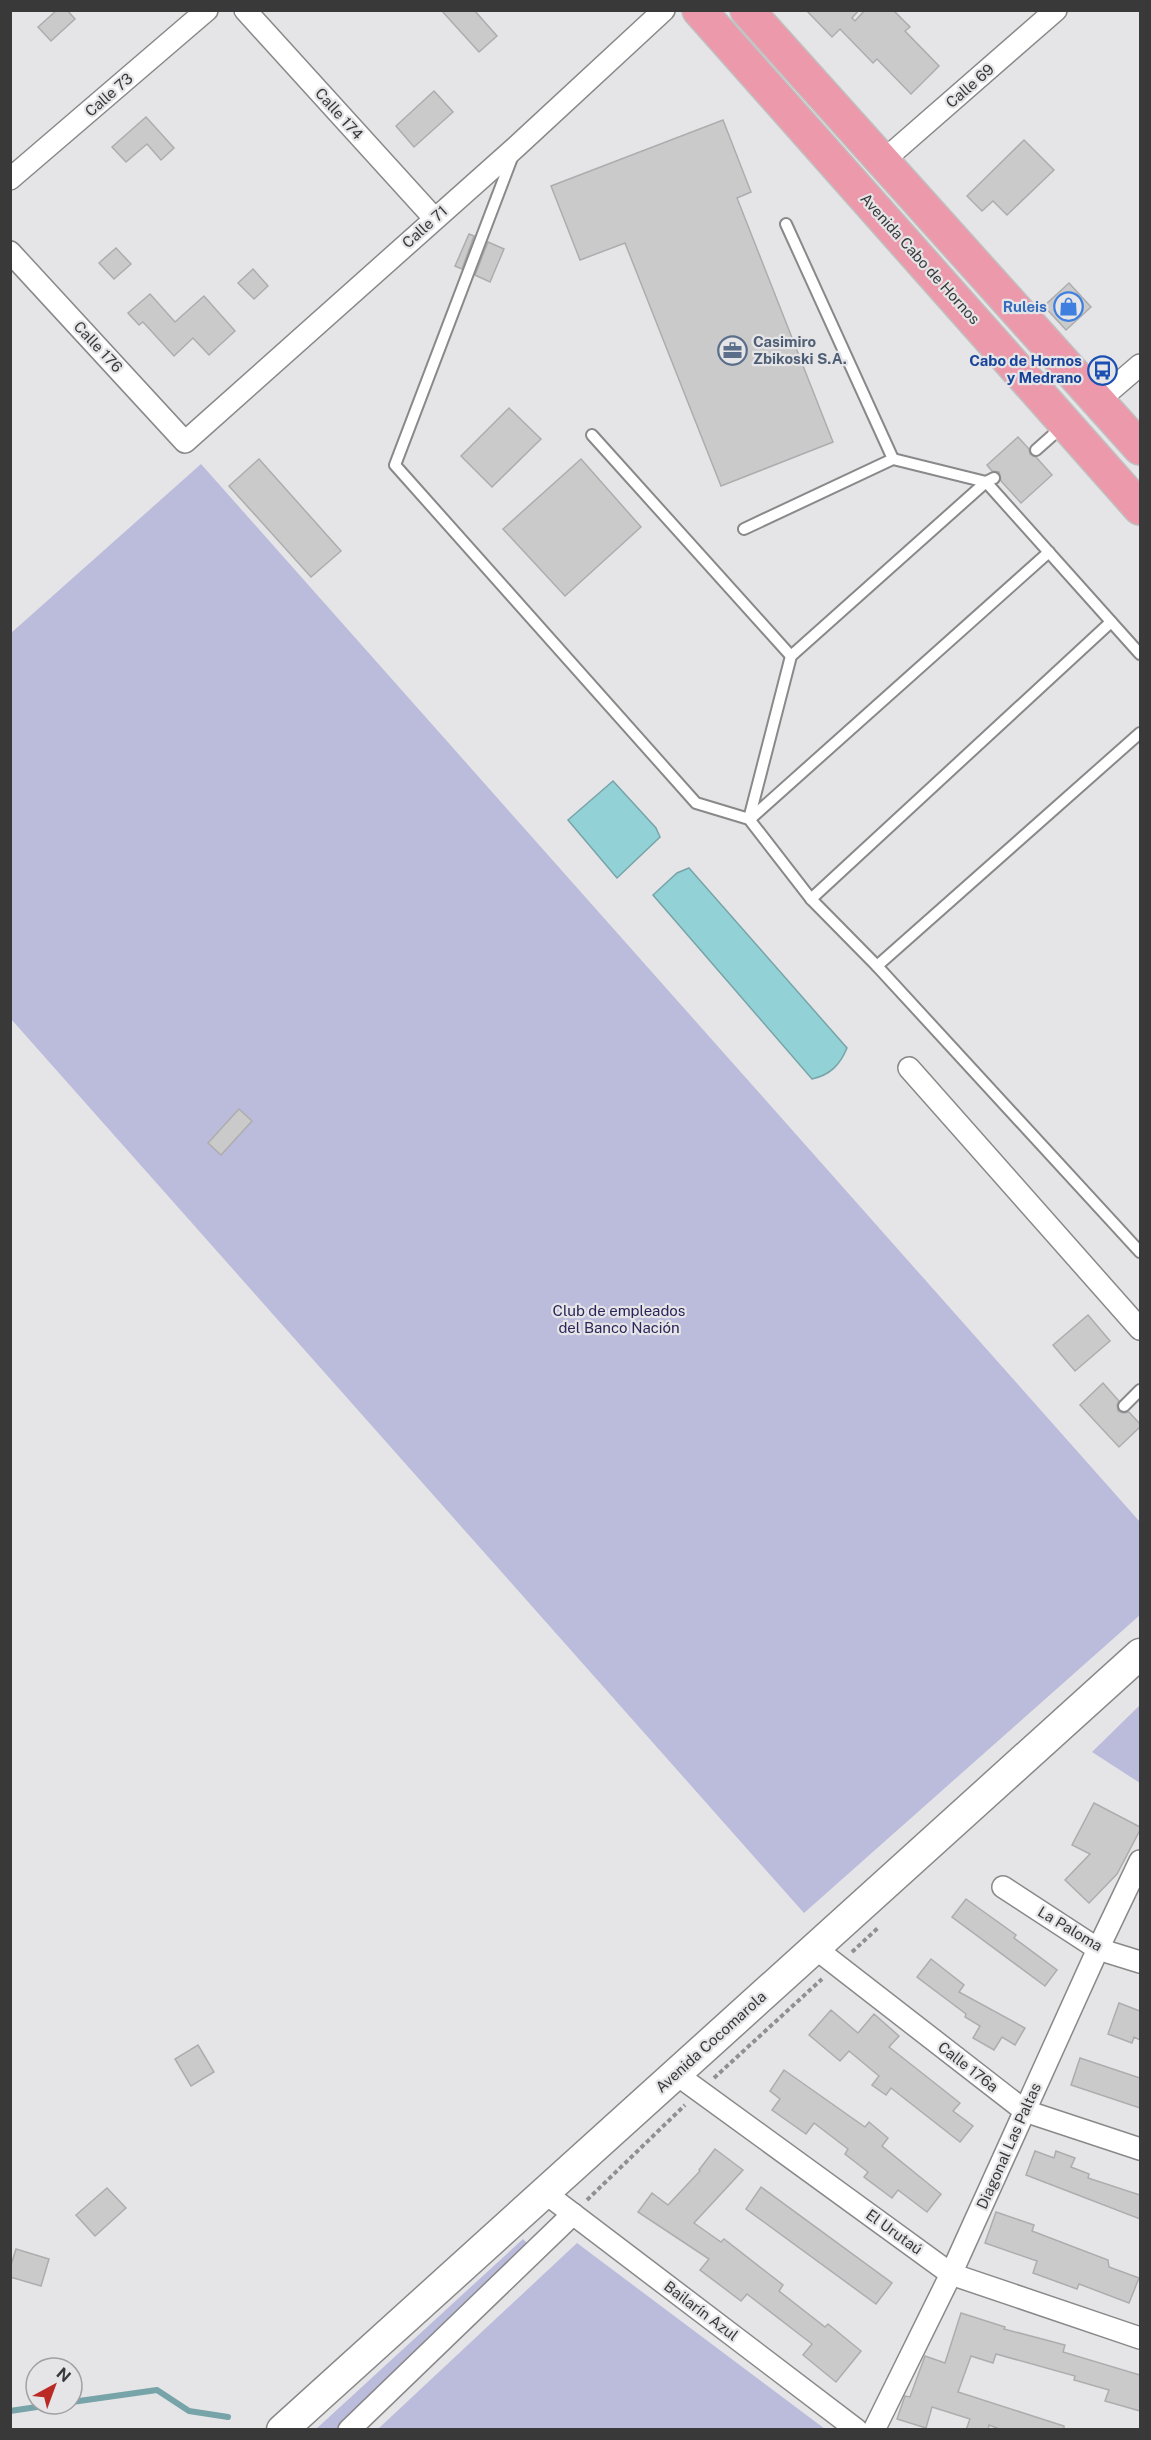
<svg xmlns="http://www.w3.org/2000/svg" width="1151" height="2440" viewBox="0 0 1151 2440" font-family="'Public Sans',sans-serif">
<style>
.green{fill:#bbbbdc}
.water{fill:#92d2d7;stroke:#77a4a8;stroke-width:1.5}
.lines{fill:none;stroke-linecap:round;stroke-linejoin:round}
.stream{stroke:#77a4a8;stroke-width:6}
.building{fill:#cacacb;stroke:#adadae;stroke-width:1.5}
.lane-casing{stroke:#89898a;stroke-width:14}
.street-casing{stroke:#89898a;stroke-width:24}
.secondary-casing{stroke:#89898a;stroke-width:33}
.primary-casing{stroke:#c0c0c0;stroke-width:36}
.path{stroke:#909091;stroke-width:4;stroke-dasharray:4.5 3;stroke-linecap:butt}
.lane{stroke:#fff;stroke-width:10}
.street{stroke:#fff;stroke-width:21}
.secondary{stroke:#fff;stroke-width:30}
.primary{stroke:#ec99ab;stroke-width:33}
.labels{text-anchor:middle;stroke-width:4.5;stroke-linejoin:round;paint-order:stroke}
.street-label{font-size:15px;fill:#39393a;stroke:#e5e5e7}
.shop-label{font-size:15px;font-weight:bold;fill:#366cbe;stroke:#e5e5e7;text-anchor:end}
.service-label{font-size:15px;font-weight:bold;fill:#4e5e75;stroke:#e5e5e7;text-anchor:start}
.transit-label{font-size:15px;font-weight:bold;fill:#164399;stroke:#e5e5e7;text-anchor:end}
.park-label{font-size:15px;fill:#2b245a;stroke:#e5e5e7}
</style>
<rect width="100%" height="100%" fill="#e5e5e7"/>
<!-- green -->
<g class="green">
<polygon points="201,464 1140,1522 1140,1615 804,1913 11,1019 11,633"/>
<polygon points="1140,1705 1140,1783 1092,1752"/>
<polygon points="523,2239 533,2249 336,2429 315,2430"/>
<polygon points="577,2243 825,2429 378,2429"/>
</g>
<!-- water -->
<g class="water">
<polygon points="613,781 656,828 660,837 617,878 568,820"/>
<path d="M689,868L847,1048C840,1065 830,1075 812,1079L653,895L677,873Z"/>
</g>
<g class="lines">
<!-- stream -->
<g class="stream">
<polyline points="72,2402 157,2390 189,2411 228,2417"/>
<polyline points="10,2411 57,2404"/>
</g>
</g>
<!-- building -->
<g class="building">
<polygon points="57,10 67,10 75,19 51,41 38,27"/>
<polygon points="441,10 474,10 497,36 479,52"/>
<polygon points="806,10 859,10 852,18 855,21 865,10 893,10 910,27 905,31 939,66 911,94 877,59 873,63 840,29 832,37"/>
<polygon points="434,91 453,112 414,147 396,126"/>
<polygon points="146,117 174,148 161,160 147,144 126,162 112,147"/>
<polygon points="723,120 751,192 737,198 833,442 721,486 625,243 580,260 551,186"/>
<polygon points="1024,140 1054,170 1007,215 993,201 982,211 967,196"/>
<polygon points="469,234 474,236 462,269 455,266"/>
<polygon points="488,242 504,249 490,282 475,275"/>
<polygon points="116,248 131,264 114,279 99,263"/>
<polygon points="253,269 268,286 254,299 238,283"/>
<polygon points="1069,283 1091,307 1066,330 1044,306"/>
<polygon points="150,294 175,322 204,296 235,331 209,355 193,338 174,356 143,322 139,325 128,313"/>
<polygon points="509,408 541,439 492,487 461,456"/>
<polygon points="1018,437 1029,449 1030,454 1036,457 1052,475 1021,503 1001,481 999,472 992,471 987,465"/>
<polygon points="259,459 341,551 311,577 229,486"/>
<polygon points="581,459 641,527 565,596 503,529"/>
<polygon points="239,1109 252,1121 221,1155 208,1143"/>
<polygon points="1088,1315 1110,1341 1075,1371 1053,1345"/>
<polygon points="1103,1383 1119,1401 1117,1405 1118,1411 1123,1413 1129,1412 1140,1424 1140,1427 1119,1447 1080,1405"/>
<polygon points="1094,1803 1140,1827 1140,1830 1117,1874 1089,1903 1065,1880 1090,1854 1072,1845"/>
<polygon points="966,1899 1016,1935 1014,1938 1057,1970 1045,1986 952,1917"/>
<polygon points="931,1959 964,1985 959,1992 1025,2028 1015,2045 1002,2037 994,2050 973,2038 980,2026 965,2017 966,2014 917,1977"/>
<polygon points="1119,2003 1140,2011 1140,2040 1134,2037 1132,2043 1108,2034"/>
<polygon points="831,2010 858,2033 874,2014 899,2036 889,2047 960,2103 953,2111 973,2126 960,2142 891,2088 886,2095 872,2085 879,2076 849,2051 840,2061 809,2035"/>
<polygon points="198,2045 214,2072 191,2086 175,2059"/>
<polygon points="1080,2058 1140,2078 1140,2108 1071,2085"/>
<polygon points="784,2070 865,2127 869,2122 888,2138 882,2146 941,2194 927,2212 898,2190 892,2198 864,2177 868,2172 845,2154 848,2149 814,2123 806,2134 772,2110 780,2099 770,2091"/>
<polygon points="715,2149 743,2170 694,2223 721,2242 724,2239 783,2285 779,2291 825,2327 828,2324 861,2351 836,2382 803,2355 812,2344 747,2294 741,2301 700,2270 709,2259 638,2212 652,2193 668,2205 700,2171 699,2170"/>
<polygon points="1035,2151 1054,2158 1056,2151 1075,2158 1071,2167 1089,2174 1088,2178 1140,2195 1140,2219 1026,2175"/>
<polygon points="761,2187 892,2283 876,2304 746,2209"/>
<polygon points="107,2188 126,2208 95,2236 76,2215"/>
<polygon points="996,2212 1034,2225 1032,2231 1108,2260 1109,2267 1139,2278 1129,2303 1079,2284 1077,2289 1033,2273 1037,2261 985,2243"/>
<polygon points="16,2249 49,2259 41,2286 10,2277 10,2268"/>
<polygon points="961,2313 1005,2327 1004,2329 1065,2345 1063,2352 1140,2375 1140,2411 1105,2401 1109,2390 1074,2380 1075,2376 996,2354 993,2363 971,2356 958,2392 1064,2426 1064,2430 1002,2430 989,2425 988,2430 966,2430 970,2419 932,2407 926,2428 897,2419 905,2396 910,2397 925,2356 945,2363"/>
</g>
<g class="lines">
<defs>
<g id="lane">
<polyline points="513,155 395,465 696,803 749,819 811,899 877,966 1140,1252"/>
<polyline points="786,224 893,459"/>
<polyline points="592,435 791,656"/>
<polyline points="1036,450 1063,426"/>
<polyline points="744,529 893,459 986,482 1140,654"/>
<polyline points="749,819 791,656 986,482 994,478"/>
<polyline points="750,819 1049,552"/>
<polyline points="811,899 1111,622"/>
<polyline points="877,966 1140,733"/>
<polyline points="1124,1406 1140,1390"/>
</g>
<g id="street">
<polyline points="245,10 434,218"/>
<polyline points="883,161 1056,10"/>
<polyline points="10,179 207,10"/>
<polyline points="10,252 185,442 516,147 664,10"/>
<polyline points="1098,401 1140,365"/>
<polyline points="909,1068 1140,1329"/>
<polyline points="1003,1887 1098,1949 1140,1962"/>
<polyline points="815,1948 1025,2111 1140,2149"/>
<polyline points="676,2074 951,2274 1140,2338"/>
<polyline points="544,2192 857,2430"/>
<polyline points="349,2430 573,2214"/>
<polyline points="874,2430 951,2274 1098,1949 1140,1861"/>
</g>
<polyline id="secondary" points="282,2430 1140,1654"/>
<g id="primary">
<polyline points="699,10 1140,508"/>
<polyline points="747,10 1140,448"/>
</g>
</defs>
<!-- lane casing -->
<use href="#lane" class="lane-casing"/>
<!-- street casing -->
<use href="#street" class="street-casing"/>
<!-- secondary casing -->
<use href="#secondary" class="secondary-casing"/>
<!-- primary casing -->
<use href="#primary" class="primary-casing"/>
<!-- path -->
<g class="path">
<polyline points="852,1952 879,1927"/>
<polyline points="714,2078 822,1979"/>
<polyline points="587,2200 685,2105"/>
</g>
<!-- lane -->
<use href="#lane" class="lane"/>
<!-- street -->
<use href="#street" class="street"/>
<!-- secondary -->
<use href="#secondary" class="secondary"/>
<!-- primary -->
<use href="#primary" class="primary"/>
</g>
<!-- icons -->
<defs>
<symbol id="shop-ring" viewBox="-11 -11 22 22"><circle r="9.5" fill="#e5e5e7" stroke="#3f7fe0" stroke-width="1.5"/><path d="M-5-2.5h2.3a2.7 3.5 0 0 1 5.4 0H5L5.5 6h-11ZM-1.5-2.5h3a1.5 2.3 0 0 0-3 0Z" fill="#3f7fe0"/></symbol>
<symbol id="office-ring" viewBox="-11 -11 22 22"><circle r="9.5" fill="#e5e5e7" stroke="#5c6f8a" stroke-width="1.5"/><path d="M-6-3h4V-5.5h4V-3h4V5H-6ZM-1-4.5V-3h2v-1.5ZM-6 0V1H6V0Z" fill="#5c6f8a"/></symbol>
<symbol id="bus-ring" viewBox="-11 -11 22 22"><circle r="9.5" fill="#e5e5e7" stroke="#1a4fb4" stroke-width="1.5"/><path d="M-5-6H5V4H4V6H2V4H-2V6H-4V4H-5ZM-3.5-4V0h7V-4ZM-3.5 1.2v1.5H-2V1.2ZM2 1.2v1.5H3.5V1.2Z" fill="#1a4fb4"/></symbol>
</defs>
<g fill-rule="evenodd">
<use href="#shop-ring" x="1052" y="290" width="33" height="33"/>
<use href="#office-ring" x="716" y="334" width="33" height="33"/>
<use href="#bus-ring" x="1086" y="354" width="33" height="33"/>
</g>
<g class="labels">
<!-- street labels -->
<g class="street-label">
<text transform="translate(970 86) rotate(-41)" y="5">Calle 69</text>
<text transform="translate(109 95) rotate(-41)" y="5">Calle 73</text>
<text transform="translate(339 114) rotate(48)" y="5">Calle 174</text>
<text transform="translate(425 227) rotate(-42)" y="5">Calle 71</text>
<text transform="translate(920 259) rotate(48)" y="5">Avenida Cabo de Hornos</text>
<text transform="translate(98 347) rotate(47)" y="5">Calle 176</text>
<text transform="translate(1070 1929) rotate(31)" y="5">La Paloma</text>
<text transform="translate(711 2042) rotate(-42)" y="5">Avenida Cocomarola</text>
<text transform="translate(968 2067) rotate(38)" y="5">Calle 176a</text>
<text transform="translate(1009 2146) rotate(-66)" y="5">Diagonal Las Paltas</text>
<text transform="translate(894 2232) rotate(36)" y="5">El Urutaú</text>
<text transform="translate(701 2311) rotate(37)" y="5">Bailarín Azul</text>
</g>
<!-- shop labels -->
<g class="shop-label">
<text x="1047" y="312">Ruleis</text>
</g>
<!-- service labels -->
<g class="service-label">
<text x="753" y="347">Casimiro<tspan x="753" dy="17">Zbikoski S.A.</tspan></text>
</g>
<!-- transit labels -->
<g class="transit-label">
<text x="1082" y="366">Cabo de Hornos<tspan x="1082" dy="17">y Medrano</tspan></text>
</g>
<!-- park labels -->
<g class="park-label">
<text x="619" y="1316">Club de empleados<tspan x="619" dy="17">del Banco Nación</tspan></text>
</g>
</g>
<!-- border -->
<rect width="1151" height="2440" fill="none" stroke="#39393a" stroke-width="24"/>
<!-- north arrow -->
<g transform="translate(54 2386) rotate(41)"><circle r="28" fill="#e5e5e7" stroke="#a0a0a2" stroke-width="1.5"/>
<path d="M0-4.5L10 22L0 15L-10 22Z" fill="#ba2b26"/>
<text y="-9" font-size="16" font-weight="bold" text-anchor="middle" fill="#39393a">N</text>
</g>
</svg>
